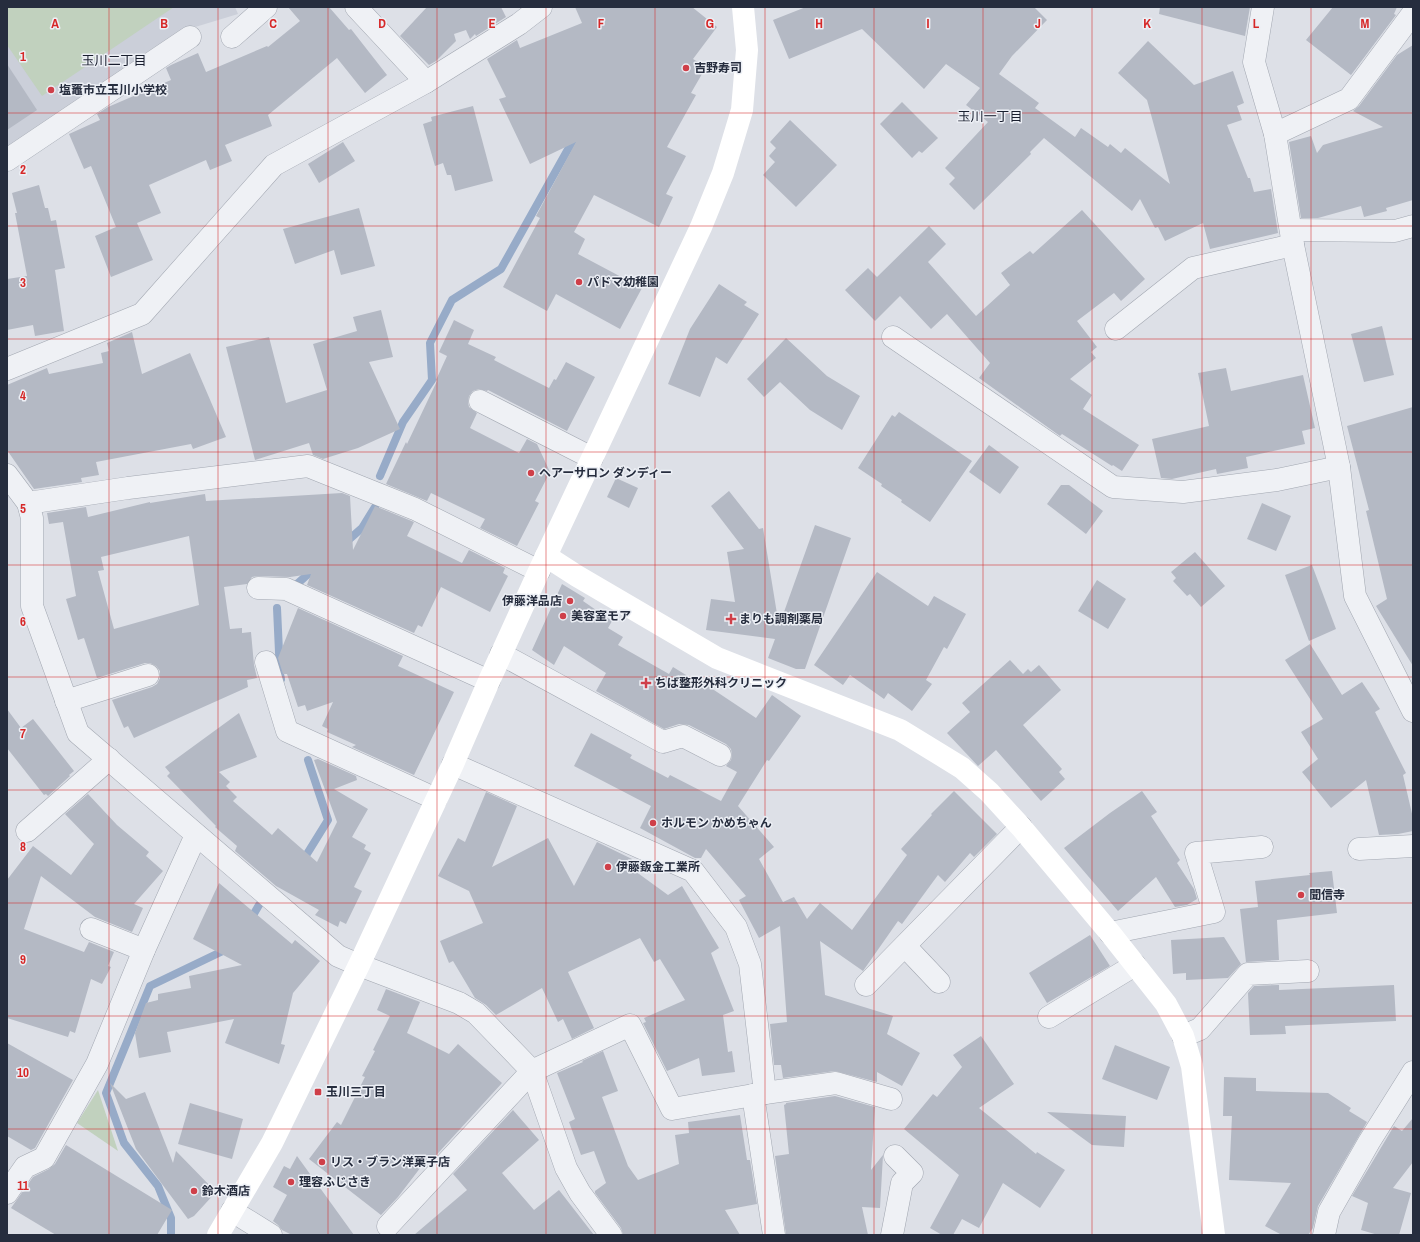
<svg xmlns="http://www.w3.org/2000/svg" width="1420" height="1242" viewBox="0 0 1420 1242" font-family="'Archivo Narrow','Noto Sans JP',sans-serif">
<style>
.built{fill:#cbcfd9}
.green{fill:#c1d1be}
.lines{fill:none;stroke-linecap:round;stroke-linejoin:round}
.stream{stroke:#97abc8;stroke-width:8}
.building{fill:#b4b9c4;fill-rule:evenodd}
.street-casing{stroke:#a2a7b1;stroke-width:23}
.street{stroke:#eff1f5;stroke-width:22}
.secondary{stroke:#fff;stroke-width:22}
.grid{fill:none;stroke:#d62828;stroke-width:1;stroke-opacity:0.55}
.poi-dot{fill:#cf3f49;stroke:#eceff5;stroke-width:1.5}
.labels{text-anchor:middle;stroke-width:3;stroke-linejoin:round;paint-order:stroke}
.poi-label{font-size:12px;font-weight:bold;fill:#262d3e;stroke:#eceff5;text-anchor:start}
.neighbourhood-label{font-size:13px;fill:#191e2e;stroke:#eceff5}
.grid-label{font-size:13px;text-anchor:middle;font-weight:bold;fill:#d62828;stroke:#eceff5;stroke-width:3;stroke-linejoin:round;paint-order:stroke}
</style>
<rect width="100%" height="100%" fill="#dde0e7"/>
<!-- built -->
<polygon class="built" points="7,7 235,7 238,14 182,31 7,149"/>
<!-- green -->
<g class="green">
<polygon points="7,7 174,7 42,96 7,45"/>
<polygon points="98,1090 118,1151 77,1123"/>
</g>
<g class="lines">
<!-- stream -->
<g class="stream">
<polyline points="380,476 403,422 432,380 430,343 452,300 501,269 576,135"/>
<polyline points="345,543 362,528 375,507"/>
<polyline points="297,584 316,567"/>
<polyline points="277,608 280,674 281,679"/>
<polyline points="302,862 328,820 308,760"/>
<polyline points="249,922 259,905"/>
<polyline points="171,1235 171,1218 158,1186 124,1143 106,1093 150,986 227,949"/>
</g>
</g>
<!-- building -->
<g class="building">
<polygon points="288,7 329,7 349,30 351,29 387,75 365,93 337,58 268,115 272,126 225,145 232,161 210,170 206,160 149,185 161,213 137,223 153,260 111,277 95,236 116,227 91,166 84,169 69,134 100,120 97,114 108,107 171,80 166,68 171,65 198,53 206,72 267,46 268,47 300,21"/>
<polygon points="427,7 501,7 506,17 476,36 475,34 470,39 466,30 454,34 456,41 436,61 429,65 400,36"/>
<polygon points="575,7 692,7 717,27 693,59 706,67 691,93 696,95 667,147 686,156 666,194 673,197 659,227 594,195 574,232 585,239 578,254 642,288 620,329 556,294 547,311 503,287 540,218 536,216 576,142 530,164 499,99 506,97 487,59 517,40 520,48 582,23"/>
<polygon points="806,7 1034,7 1047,20 1012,56 999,74 1039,103 1035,108 1075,137 1081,128 1108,147 1110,144 1121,153 1125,148 1170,184 1147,100 1118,73 1148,41 1194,85 1233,71 1244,103 1237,106 1242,120 1227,125 1248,178 1250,178 1254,192 1271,189 1278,233 1210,249 1203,223 1165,241 1158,227 1155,228 1140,199 1132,211 1044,138 1030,152 1031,154 974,210 949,184 955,178 945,168 988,122 966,105 980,88 946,64 924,89 862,29 789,59 773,20"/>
<polygon points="1160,7 1250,7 1245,36 1159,14"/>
<polygon points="1333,7 1397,7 1394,14 1396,15 1351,75 1306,40"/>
<polygon points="1413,45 1413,200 1386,208 1387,211 1364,217 1361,206 1318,218 1301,218 1289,142 1311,136 1317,153 1323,145 1383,127 1353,111 1359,106 1397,55"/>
<polygon points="7,64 37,110 7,130"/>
<polygon points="902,102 938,138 922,153 919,151 912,158 880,124"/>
<polygon points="473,106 493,181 455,191 451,175 447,175 443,163 435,166 423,124 432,121 431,117"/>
<polygon points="790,120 837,165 796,207 763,175 775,162 769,156 776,148 770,142"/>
<polygon points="343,142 355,161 319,183 308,164"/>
<polygon points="39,185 45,208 48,208 51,221 56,220 65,268 55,270 64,331 35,336 33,325 7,330 7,279 27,276 15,213 17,213 12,193"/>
<polygon points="359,208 375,266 341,275 334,250 295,264 283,229"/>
<polygon points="1082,210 1145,279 1121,301 1114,293 1077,321 1097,347 1091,352 1096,358 1070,379 1092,395 1083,409 1139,445 1122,471 1113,465 1112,466 1062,434 1060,436 979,378 990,363 947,314 931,329 900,296 875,321 845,290 868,268 877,277 929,226 946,244 928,262 976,316 1010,285 1001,273 1030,251 1033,254"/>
<polygon points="719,284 747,302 744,305 759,314 727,364 716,357 700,397 668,384 690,329"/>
<polygon points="381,310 393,357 369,362 400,429 358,448 323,459 313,455 309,443 255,460 226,347 269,337 286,403 327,390 313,344 357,331 353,317"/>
<polygon points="454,320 474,330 468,344 496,357 494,360 549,388 554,379 556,380 566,362 595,377 567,431 488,390 487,391 479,389 473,391 469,396 468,402 469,407 477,413 470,428 519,453 527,439 537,444 550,472 535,501 539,503 517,546 480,528 485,519 431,493 427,501 386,484 406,442 407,444 437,381 436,380 447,356 439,352"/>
<polygon points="1382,326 1394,375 1364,382 1351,334"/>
<polygon points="132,332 142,374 190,353 226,437 193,449 191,444 96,462 99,475 81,478 82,482 34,489 7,450 7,385 47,368 49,374 103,363 101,353 109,351 107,343"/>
<polygon points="786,338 827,376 860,396 842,430 810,410 780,382 764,397 747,379"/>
<polygon points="1226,368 1231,391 1303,375 1315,428 1302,431 1305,444 1246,457 1248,468 1217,474 1216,469 1172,479 1161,478 1152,439 1209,426 1198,373"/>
<polygon points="1413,407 1413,666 1376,606 1387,599 1366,511 1369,510 1347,426"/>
<polygon points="899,412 972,461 930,522 901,502 902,500 881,486 882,484 858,468 892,415 895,417"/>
<polygon points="989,445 1019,467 1000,494 969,472"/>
<polygon points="616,478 638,488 629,508 607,497"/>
<polygon points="1061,485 1069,485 1103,511 1086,534 1047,504"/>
<polygon points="729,491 759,529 763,528 779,626 815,525 851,538 805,669 796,669 768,658 775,639 706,630 711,599 735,602 727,552 744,549 711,506"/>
<path d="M342,493L350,496L353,550L375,506L414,522L407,536L462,563L469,550L505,568L503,573L508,576L490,612L441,587L422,627L418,625L414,633L307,585L311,574L290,577L258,576L252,577L247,584L224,587L230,629L242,628V633L251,632L254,665L257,678L247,680L248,687L134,738L128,726L124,728L112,700L152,687L157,684L160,678V671L156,666L150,663H145L97,678L84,638L78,640L66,599L76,596L63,522L49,524L47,513L86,507L88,517L150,502V503L205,494L206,501ZM189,536L199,605L114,629L98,571L104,570L101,557Z"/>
<polygon points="1262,503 1291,516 1276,551 1247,539"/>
<polygon points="1195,552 1225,586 1201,607 1190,594 1187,596 1173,581 1176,578 1171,572"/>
<polygon points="1312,565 1336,629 1309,641 1285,575"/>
<polygon points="877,572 928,606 934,596 966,614 947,649 944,647 926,680 932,684 912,711 888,693 884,699 850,675 843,685 814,665"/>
<polygon points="1097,580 1126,599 1108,629 1078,611"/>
<polygon points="562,584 585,598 583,601 612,621 608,628 623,637 618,645 669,674 673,667 704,686 705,684 756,718 772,695 801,716 769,761 767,760 738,806 774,847 759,859 783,902 794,897 807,919 820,903 852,930 907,855 901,849 932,815 931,814 954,791 997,834 974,857 970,853 945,882 938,875 902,924 898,921 863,971 820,941 825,995 893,1016 887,1034 920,1053 902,1086 877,1072 877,1082 835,1071 783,1078 781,1065 774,1065 770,1024 787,1022 780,926 759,938 739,900 746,896 706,849 701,858 695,858 640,828 651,806 574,766 591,733 632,755 630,758 668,778 670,775 721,801 737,772 726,766 731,760 732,755 731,749 726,744 689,725 679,724 664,729 596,691 606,673 564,646 554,665 532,650"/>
<polygon points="298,608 403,656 398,666 454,692 414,775 352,747 356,745 327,732 328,729 322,726 333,702 307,711 305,705 298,707 287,674 283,674 278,658"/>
<polygon points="1310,644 1342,695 1362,682 1380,709 1375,712 1406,773 1403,775 1413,818 1413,831 1398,834 1379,835 1366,780 1331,808 1302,772 1318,759 1301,732 1323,719 1285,660"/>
<polygon points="1010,660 1023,674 1028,669 1031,672 1039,665 1061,690 1023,725 1062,769 1059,772 1065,779 1041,801 996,750 978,766 947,733 970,712 962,703"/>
<polygon points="7,709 21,728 33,719 74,771 69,775 70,776 48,796 46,794 44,795 7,748"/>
<polygon points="239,713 257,757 219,772 230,782 226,786 237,797 233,801 272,835 278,828 317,862 337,822 314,760 318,759 356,776 357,780 334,789 368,809 352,837 366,845 364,849 371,853 354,887 362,891 346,924 340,921 338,927 315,915 319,910 276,886 235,851 237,846 215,827 216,826 167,776 170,773 165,767"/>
<polygon points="1142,791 1157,812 1151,816 1180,860 1177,863 1194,889 1197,899 1187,905 1175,907 1156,877 1118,911 1064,848 1110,813"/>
<polygon points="486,792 517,806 492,867 548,838 574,886 597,842 632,859 628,866 668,895 682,886 719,948 711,953 734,1011 723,1015 728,1052 732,1051 735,1072 702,1076 699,1058 667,1071 643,1023 646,1022 644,1018 685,1000 660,959 654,962 640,938 568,972 594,1028 572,1039 563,1019 558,1022 542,988 496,1015 486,1005 475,998 453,961 449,963 440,941 483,923 469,891 438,876 458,838 465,842"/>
<polygon points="88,794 117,825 149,852 146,856 163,871 134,904 143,908 132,932 95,917 41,876 24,929 84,952 89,942 114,952 108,966 111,967 102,984 91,979 75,1033 70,1031 68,1037 7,1018 7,880 33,846 71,875 94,844 65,814"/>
<polygon points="1332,871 1337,913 1277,920 1279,960 1246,962 1240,909 1258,907 1255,881 1310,875 1309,873"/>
<polygon points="219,883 292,944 295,940 320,961 293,993 281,1044 285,1045 279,1064 225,1043 234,1019 167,1032 171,1052 139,1058 135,1033 146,1003 158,1000 158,994 191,988 189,976 242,965 193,939"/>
<polygon points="1090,935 1110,966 1047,1003 1029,973"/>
<polygon points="1224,937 1241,964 1228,978 1186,980 1186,973 1173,974 1171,940"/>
<polygon points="1279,985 1279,990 1394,985 1396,1021 1285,1026 1286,1034 1250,1035 1248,993 1254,986"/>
<polygon points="386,989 420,1002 407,1033 449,1054 458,1044 502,1083 430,1162 427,1159 398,1197 381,1215 309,1159 337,1122 341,1125 365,1077 362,1076 375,1051 373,1050 390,1016 377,1010"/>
<polygon points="981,1036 1014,1084 979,1108 1036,1154 1037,1152 1065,1170 1040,1208 1003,1183 979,1228 962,1219 953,1235 942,1235 930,1228 959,1175 904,1129 933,1094 937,1097 962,1067 953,1055"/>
<polygon points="7,1043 73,1080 35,1148 31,1150 7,1136"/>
<polygon points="1115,1045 1170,1067 1157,1100 1102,1079"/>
<polygon points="603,1051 618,1091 602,1097 628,1166 638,1180 679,1164 675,1135 689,1133 688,1122 740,1115 747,1160 750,1160 757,1204 725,1210 740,1235 623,1235 621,1228 595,1193 595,1191 606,1183 594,1151 581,1155 569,1122 575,1119 557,1073 583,1062 582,1061"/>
<polygon points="1224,1077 1256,1078 1256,1091 1328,1093 1351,1108 1349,1111 1367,1122 1318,1206 1313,1228 1308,1235 1282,1235 1265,1226 1291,1183 1229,1180 1232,1116 1223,1116"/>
<polygon points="110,1083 126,1099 145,1092 173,1163 176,1151 216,1192 194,1216 188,1219 136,1149"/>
<polygon points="835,1096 875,1107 871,1170 883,1155 880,1208 862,1207 868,1235 786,1235 775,1156 789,1154 784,1105 786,1104 786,1103"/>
<polygon points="190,1103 243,1119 232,1159 178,1144"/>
<polygon points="513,1110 539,1140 502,1173 534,1210 559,1190 594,1235 414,1235 467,1190 453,1174"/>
<polygon points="1047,1112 1126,1116 1124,1147 1092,1145"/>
<polygon points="1413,1118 1413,1162 1393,1188 1411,1193 1399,1235 1378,1235 1361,1230 1368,1203 1352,1196 1394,1126 1402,1131"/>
<polygon points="66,1145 172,1210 157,1235 56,1235 11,1208 33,1177 49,1169 55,1164"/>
<polygon points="297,1156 354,1235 292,1235 282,1230 278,1225 273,1221 287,1195 273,1187 284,1166 290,1169"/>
</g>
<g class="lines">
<defs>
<g id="street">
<polyline points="356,7 426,82"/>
<polyline points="1263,7 1254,62 1275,134 1293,245 1339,467 1355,596 1413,711"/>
<polyline points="232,37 266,7"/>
<polyline points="1275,134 1349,99 1413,13"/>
<polyline points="7,160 190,37"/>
<polyline points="1291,230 1395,231 1413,226"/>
<polyline points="1116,329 1193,268 1293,245"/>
<polyline points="893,337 1113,487 1183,492 1277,480 1339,467"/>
<polyline points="7,369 142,314 274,165 426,82 519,24 541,7"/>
<polyline points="480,401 592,458"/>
<polyline points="7,475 28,503 32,518 32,606 78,733 338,956 359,965 459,1003 476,1013 532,1071 566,1168 580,1193 611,1235"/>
<polyline points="28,503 128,488 308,466 415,509 539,571"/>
<polyline points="258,588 286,589 489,681"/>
<polyline points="501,654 663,742 683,736 720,755"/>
<polyline points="266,662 287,731 436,799"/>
<polyline points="66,701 148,675"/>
<polyline points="453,764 693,871 736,927 750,964 765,1093"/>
<polyline points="27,831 109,759"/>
<polyline points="1359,849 1413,846"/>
<polyline points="91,929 144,950"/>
<polyline points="1110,933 1214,912 1196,853 1262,847"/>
<polyline points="905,946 939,982"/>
<polyline points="866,985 1021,827"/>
<polyline points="1049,1017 1135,965"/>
<polyline points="1183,1036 1200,1029 1248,974 1308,971"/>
<polyline points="753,1095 774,1235"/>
<polyline points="7,1193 25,1167 44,1158 97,1064 144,950 196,835"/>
<polyline points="232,1211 271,1235"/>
<polyline points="388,1226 532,1071 630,1025 672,1109 765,1093 836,1083 891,1099"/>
<polyline points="892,1235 902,1183 912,1173 895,1156"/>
<polyline points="1324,1235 1329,1212 1369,1142 1413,1072"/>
</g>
</defs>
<!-- street casing -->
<use href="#street" class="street-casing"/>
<!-- street -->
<use href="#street" class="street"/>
<!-- secondary -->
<g class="secondary">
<polyline points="546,556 577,576 717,658 900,730 962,768 989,792 1021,827 1110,933 1166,1004 1183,1036 1192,1066 1214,1235"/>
<polyline points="218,1235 272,1143 359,965 453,764 489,681 539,571 701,227 723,173 742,110 747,50 743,7"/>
</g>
</g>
<!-- grid -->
<path class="grid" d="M109,7V1235M218,7V1235M328,7V1235M437,7V1235M546,7V1235M655,7V1235M765,7V1235M874,7V1235M983,7V1235M1092,7V1235M1202,7V1235M1311,7V1235M7,113H1413M7,226H1413M7,339H1413M7,452H1413M7,565H1413M7,677H1413M7,790H1413M7,903H1413M7,1016H1413M7,1129H1413"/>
<!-- markers -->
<g class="poi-dot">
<circle cx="686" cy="68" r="4"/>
<circle cx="51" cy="90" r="4"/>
<circle cx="579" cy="282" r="4"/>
<circle cx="531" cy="473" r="4"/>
<circle cx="570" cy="601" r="4"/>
<circle cx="563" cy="616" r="4"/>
<path d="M729 613h4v4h4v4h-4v4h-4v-4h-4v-4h4z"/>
<path d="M644 677h4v4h4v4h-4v4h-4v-4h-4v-4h4z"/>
<circle cx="653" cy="823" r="4"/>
<circle cx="608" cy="867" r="4"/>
<circle cx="1301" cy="895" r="4"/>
<rect x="314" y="1088" width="8" height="8" rx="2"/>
<circle cx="322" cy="1162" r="4"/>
<circle cx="291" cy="1182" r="4"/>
<circle cx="194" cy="1191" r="4"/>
</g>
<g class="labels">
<!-- poi labels -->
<g class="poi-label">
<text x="694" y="72">吉野寿司</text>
<text x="59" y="94">塩竈市立玉川小学校</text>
<text x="587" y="286">パドマ幼稚園</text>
<text x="539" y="477">ヘアーサロン ダンディー</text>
<text x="562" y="605" text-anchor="end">伊藤洋品店</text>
<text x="571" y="620">美容室モア</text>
<text x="739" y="623">まりも調剤薬局</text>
<text x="655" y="687">ちば整形外科クリニック</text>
<text x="661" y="827">ホルモン かめちゃん</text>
<text x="616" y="871">伊藤鈑金工業所</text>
<text x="1309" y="899">聞信寺</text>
<text x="326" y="1096">玉川三丁目</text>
<text x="330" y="1166">リス・ブラン洋菓子店</text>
<text x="299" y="1186">理容ふじさき</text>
<text x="202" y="1195">鈴木酒店</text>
</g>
<!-- neighbourhood labels -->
<g class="neighbourhood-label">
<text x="114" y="65">玉川二丁目</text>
<text x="990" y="121">玉川一丁目</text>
</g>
</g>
<g class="grid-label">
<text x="55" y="28">A</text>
<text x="164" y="28">B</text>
<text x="273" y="28">C</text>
<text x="382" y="28">D</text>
<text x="492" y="28">E</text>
<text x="601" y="28">F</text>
<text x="710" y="28">G</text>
<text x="819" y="28">H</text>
<text x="928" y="28">I</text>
<text x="1038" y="28">J</text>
<text x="1147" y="28">K</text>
<text x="1256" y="28">L</text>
<text x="1365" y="28">M</text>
<text x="23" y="61">1</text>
<text x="23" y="174">2</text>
<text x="23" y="287">3</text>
<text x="23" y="400">4</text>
<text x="23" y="513">5</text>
<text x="23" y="626">6</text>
<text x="23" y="738">7</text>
<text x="23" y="851">8</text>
<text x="23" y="964">9</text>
<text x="23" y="1077">10</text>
<text x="23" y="1190">11</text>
</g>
<!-- border -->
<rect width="1420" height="1242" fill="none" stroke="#262d3e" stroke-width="16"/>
</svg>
